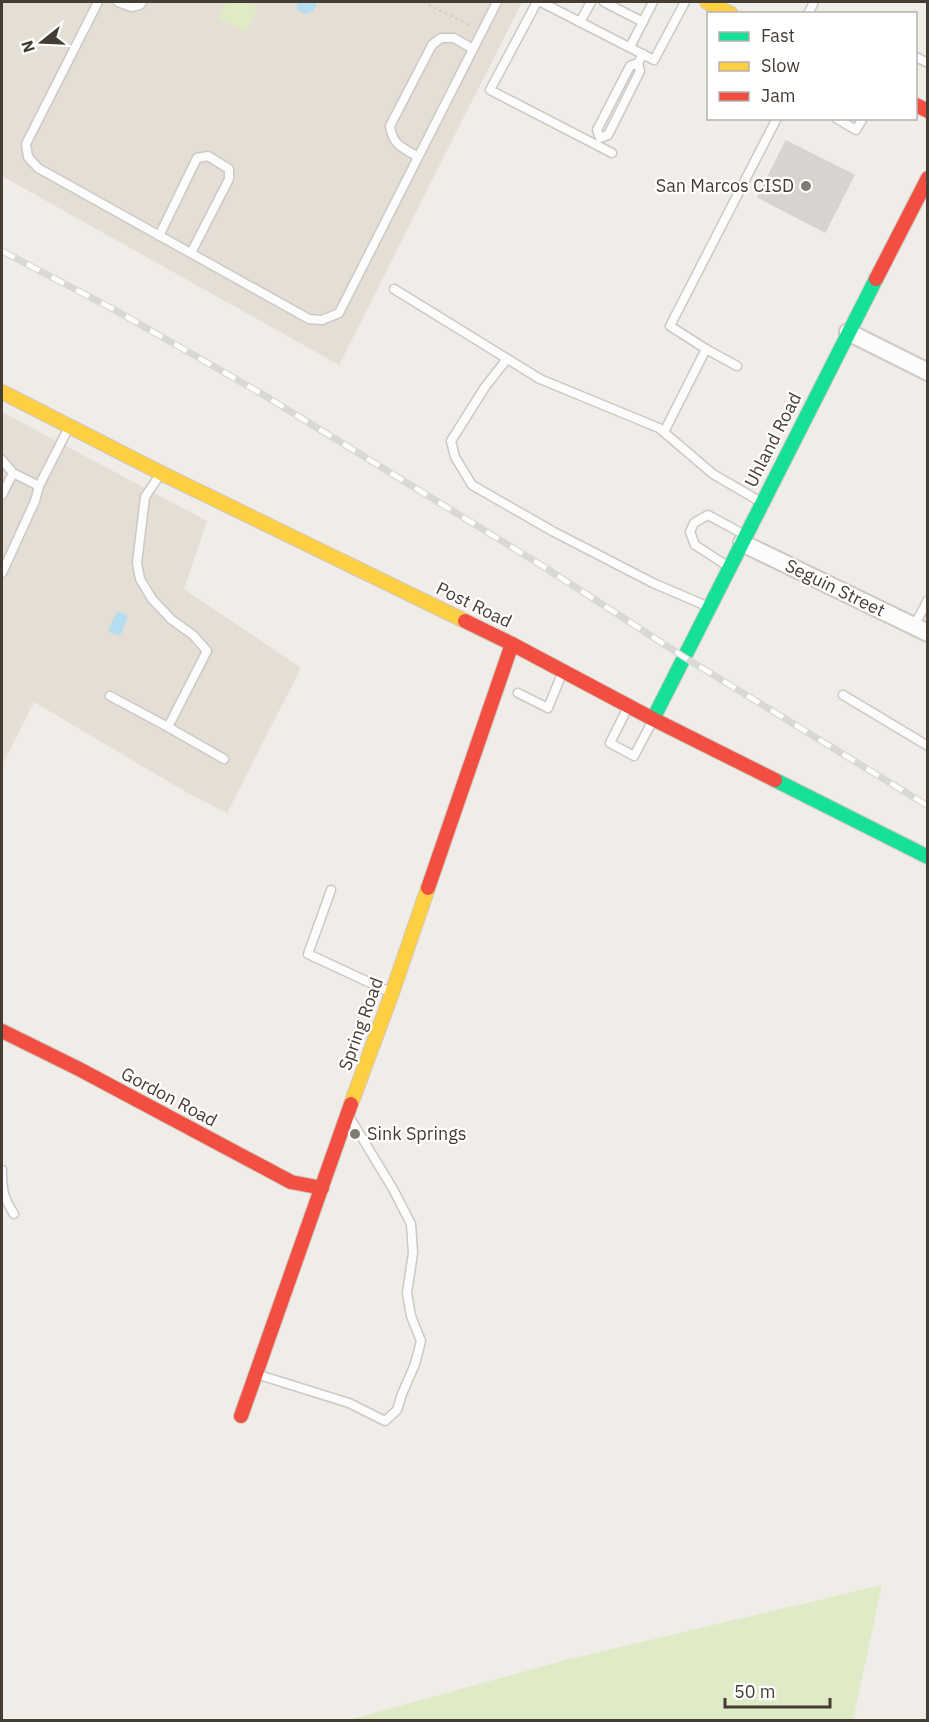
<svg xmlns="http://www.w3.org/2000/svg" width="929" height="1722" viewBox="0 0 929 1722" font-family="'IBM Plex Sans',sans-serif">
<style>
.residential{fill:#e4ded5}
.green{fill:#dfeac6}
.water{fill:#b6dcef}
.building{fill:#d8d3cf;stroke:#d8d3ce;stroke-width:1.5}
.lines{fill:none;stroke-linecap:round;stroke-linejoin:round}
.lane-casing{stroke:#ccc8c4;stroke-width:11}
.street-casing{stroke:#ccc8c4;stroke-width:20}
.fast-casing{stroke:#cfc9bf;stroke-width:16}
.slow-casing{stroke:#cfc9bf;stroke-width:16}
.jam-casing{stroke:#cfc9bf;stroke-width:16}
.path{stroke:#d0cdc9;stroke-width:2;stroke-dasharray:3 3;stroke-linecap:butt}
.lane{stroke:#fdfcfc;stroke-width:8}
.street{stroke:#fdfcfc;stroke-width:16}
.fast{stroke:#16e098;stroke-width:14}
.slow{stroke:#ffcf43;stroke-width:14}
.jam{stroke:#f24e42;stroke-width:14}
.rail-casing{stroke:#d8d8d7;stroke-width:7}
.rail{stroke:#fff;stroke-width:4.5;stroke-dasharray:14;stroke-linecap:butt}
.poi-dot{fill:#817a73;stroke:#fff;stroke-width:2}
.labels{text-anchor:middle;stroke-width:4.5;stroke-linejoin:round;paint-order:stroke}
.poi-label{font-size:18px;fill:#453d34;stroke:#fff;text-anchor:end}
.street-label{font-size:18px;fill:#453d34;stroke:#fff}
</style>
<rect width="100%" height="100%" fill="#f0ece8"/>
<!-- residential -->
<g class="residential">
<polygon points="2,2 522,2 339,365 2,176"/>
<polygon points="2,412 207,521 184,589 301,668 227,813 186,792 34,702 2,765"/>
</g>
<!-- green -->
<g class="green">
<polygon points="226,2 246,2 258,8 246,32 218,18"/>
<polygon points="882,1585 853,1720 349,1720 566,1660"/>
</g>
<!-- water -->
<g class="water">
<path d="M296,2H316C317,10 312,13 305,14L298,10Z"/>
<polygon points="117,611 128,616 121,634 117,635 108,631"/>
</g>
<!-- building -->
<polygon class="building" points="786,141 854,175 825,232 758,197"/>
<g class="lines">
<defs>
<g id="lane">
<polyline points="98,2 26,144 28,157 38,168 309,319 322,320 339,313 497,2"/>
<polyline points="118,2 131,7 140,5 142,2"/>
<polyline points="537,2 490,90 612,153"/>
<polyline points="541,2 654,60 685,2"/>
<polyline points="604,2 643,22"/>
<polyline points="808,14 814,2"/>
<polyline points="580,22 591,2"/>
<polyline points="630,47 653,2"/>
<polyline points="916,57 928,63"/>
<polyline points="638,63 630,66 597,130 600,138 608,135 640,71 638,63 643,54"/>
<polyline points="836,118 856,130 863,118"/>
<path d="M418,157C402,147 393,146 390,126L432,45L441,38H454L473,49"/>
<polyline points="159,236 197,158 208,156 229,169 229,179 191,253"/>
<polyline points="394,289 540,379 659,428 713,474 761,502"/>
<polyline points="706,349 737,366"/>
<polyline points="507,359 485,387 451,441 455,457 472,485 554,532 653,583 709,607"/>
<polyline points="664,432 706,349 670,326 777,118"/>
<polyline points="2,460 13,473 39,486"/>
<polyline points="2,495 13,473"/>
<polyline points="729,567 695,545 690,532 694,523 708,515 745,535"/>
<polyline points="2,573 35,501 39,486 69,427"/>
<polyline points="914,626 928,600"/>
<polyline points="518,693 548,708 563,671"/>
<polyline points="843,695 928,746"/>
<polyline points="110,696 168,727 207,651 193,635 172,620 152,599 140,579 137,563 145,497 161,473"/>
<polyline points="628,707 610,743 634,756 653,720"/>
<polyline points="168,727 224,759"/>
<polyline points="331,890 308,954 392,993"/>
<path d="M2,1170C2,1190 3,1197 14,1214"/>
<polyline points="256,1374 349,1403 385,1421 397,1410 402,1394 415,1364 421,1341 411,1316 407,1293 413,1253 411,1224 393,1189 350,1118"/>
</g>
<g id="street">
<polyline points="848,332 928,372"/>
<polyline points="742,543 928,633"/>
</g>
<g id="fast">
<polyline points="653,719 876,279"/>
<polyline points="775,780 928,857"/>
</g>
<g id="slow">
<polyline points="707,2 731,14"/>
<polyline points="2,392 161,473 465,621"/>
<polyline points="351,1104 392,993 428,888"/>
</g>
<g id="jam">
<polyline points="916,105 928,111"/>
<polyline points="876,279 928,178"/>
<polyline points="465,621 512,644 653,719 775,780"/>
<polyline points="428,888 512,644"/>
<polyline points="2,1031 79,1069 291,1182 322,1188"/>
<polyline points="241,1416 351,1104"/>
</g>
</defs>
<!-- lane casing -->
<use href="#lane" class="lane-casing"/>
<!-- street casing -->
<use href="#street" class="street-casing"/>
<!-- fast casing -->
<use href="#fast" class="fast-casing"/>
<!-- slow casing -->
<use href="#slow" class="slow-casing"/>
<!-- jam casing -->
<use href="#jam" class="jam-casing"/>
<!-- path -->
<polyline class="path" points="423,2 471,26"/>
<!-- lane -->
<use href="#lane" class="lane"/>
<!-- street -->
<use href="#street" class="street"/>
<!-- fast -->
<use href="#fast" class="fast"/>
<!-- slow -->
<use href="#slow" class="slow"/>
<!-- jam -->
<use href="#jam" class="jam"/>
<defs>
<polyline id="rail" points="2,251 113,309 262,394 541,565 684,657 928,806"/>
</defs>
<!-- rail casing -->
<use href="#rail" class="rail-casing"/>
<!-- rail -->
<use href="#rail" class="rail"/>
</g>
<!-- markers -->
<g class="poi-dot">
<circle cx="806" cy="186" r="6"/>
<circle cx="355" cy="1134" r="6"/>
</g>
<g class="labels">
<!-- poi labels -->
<g class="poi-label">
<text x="794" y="192">San Marcos CISD</text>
<text x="367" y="1140" text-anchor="start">Sink Springs</text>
</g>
<!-- street labels -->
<g class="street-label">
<text transform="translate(773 440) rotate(-63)" y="6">Uhland Road</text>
<text transform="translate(835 588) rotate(26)" y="6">Seguin Street</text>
<text transform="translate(474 605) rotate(26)" y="6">Post Road</text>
<text transform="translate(361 1024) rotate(-70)" y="6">Spring Road</text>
<text transform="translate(169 1097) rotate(28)" y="6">Gordon Road</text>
</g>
</g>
<!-- border -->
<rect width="929" height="1722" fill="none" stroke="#453d34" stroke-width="6"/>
<!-- legend -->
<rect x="707" y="12" width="210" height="108" fill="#ffffff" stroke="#b5b1ae" stroke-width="1.5"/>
<rect x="719" y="32" width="30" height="9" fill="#16e098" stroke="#b5b1ae" stroke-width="1.5"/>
<text x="761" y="42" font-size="18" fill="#453d34">Fast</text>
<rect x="719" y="62" width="30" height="9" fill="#ffcf43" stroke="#b5b1ae" stroke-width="1.5"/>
<text x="761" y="72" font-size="18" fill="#453d34">Slow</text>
<rect x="719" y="92" width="30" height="9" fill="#f24e42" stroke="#b5b1ae" stroke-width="1.5"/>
<text x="761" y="102" font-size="18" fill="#453d34">Jam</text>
<!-- north arrow -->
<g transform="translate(42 42) rotate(252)" stroke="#ffffff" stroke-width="4.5" paint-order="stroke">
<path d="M0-4.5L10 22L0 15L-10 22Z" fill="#453d34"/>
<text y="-9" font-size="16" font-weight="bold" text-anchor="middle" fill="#453d34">N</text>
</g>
<!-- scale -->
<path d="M725 1698v9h105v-9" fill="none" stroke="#453d34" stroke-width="3"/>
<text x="734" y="1698" font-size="18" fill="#453d34" stroke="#ffffff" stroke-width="4.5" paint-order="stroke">50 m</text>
</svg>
